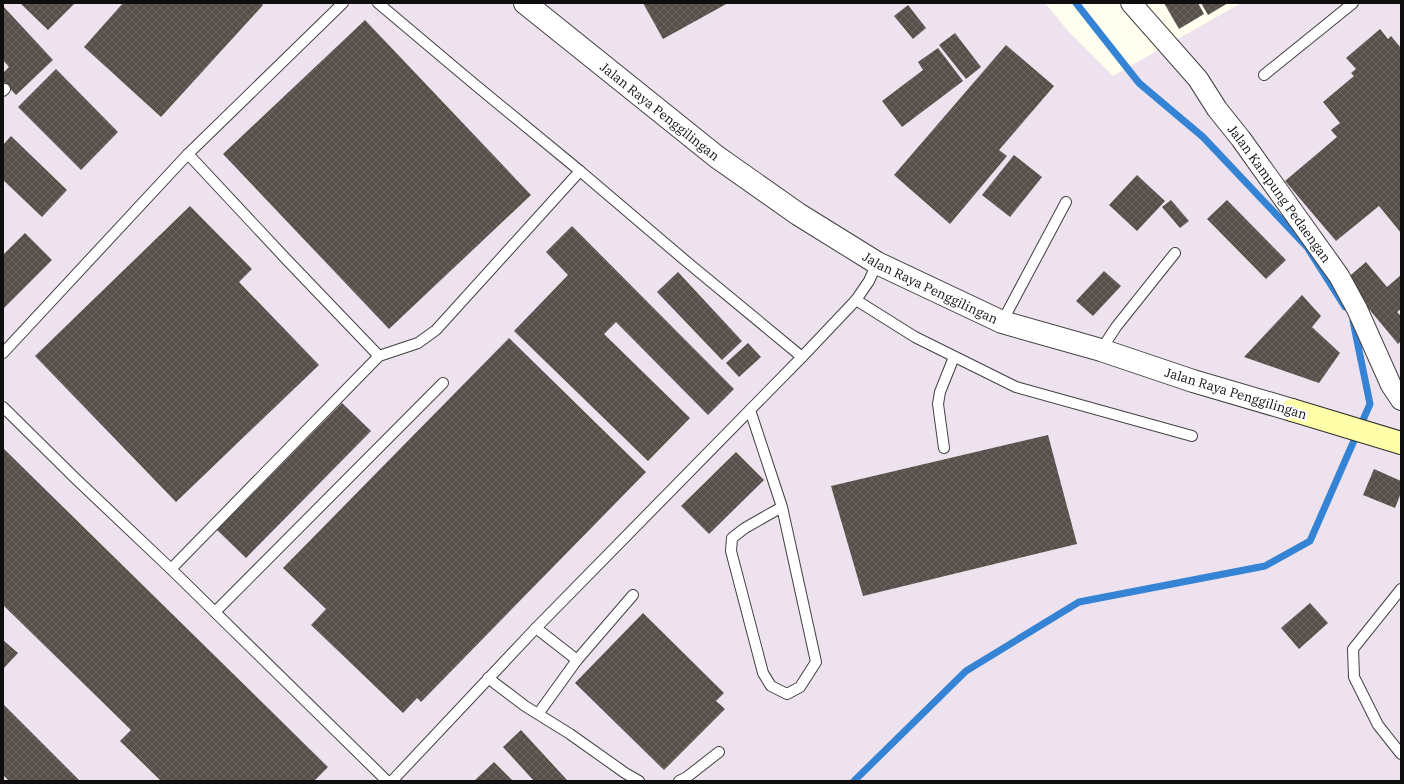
<svg xmlns="http://www.w3.org/2000/svg" width="1404" height="784" viewBox="0 0 1404 784" font-family="'IBM Plex Serif',serif">
<style>
.industrial{fill:#ede2ed}
.lines{fill:none;stroke-linecap:round;stroke-linejoin:round}
.stream{stroke:#3483d4;stroke-width:7}
.building{fill:url(#building-cross-hatch)}
.service-casing{stroke:#414141;stroke-width:12}
.minor-casing{stroke:#414141;stroke-width:22}
.tertiary-casing{stroke:#414141;stroke-width:24}
.secondary-casing{stroke:#303030;stroke-width:24}
.service{stroke:#fff;stroke-width:10}
.minor{stroke:#fff;stroke-width:20}
.tertiary{stroke:#fff;stroke-width:22}
.secondary{stroke:#ffa;stroke-width:22}
.labels{text-anchor:middle;stroke-width:4;stroke-linejoin:round;paint-order:stroke}
.street-label{font-size:13px;fill:#0e0e0e;stroke:#fff}
</style>
<defs>
<pattern id="building-cross-hatch" width="8" height="8" patternUnits="userSpaceOnUse"><rect width="8" height="8" fill="#57504a"/><path d="M0 0l8 8M0 8l8-8" fill="none" stroke="#6a6560"/></pattern>
</defs>
<rect width="100%" height="100%" fill="#fffeef"/>
<!-- industrial -->
<polygon class="industrial" points="3,3 1045,3 1069,32 1113,76 1241,3 1401,3 1401,781 3,781"/>
<g class="lines">
<!-- stream -->
<g class="stream">
<polyline points="1076,3 1139,83 1203,137 1307,247 1345,307"/>
<polyline points="854,781 966,671 1079,602 1265,566 1310,541 1370,404 1353,321"/>
</g>
</g>
<!-- building -->
<g class="building">
<polygon points="20,3 75,3 48,30"/>
<polygon points="123,3 261,3 263,5 161,117 84,47"/>
<polygon points="643,3 728,3 663,39"/>
<polygon points="1164,3 1198,3 1204,14 1179,29"/>
<polygon points="1201,3 1228,3 1208,15"/>
<polygon points="908,5 926,28 913,39 894,16"/>
<polygon points="3,6 53,60 16,95 3,81 3,73 9,67 3,60"/>
<polygon points="365,20 531,195 389,329 223,154"/>
<polygon points="1380,29 1388,39 1391,36 1401,48 1401,233 1379,206 1336,241 1285,181 1337,137 1331,130 1340,123 1323,102 1354,76 1351,73 1356,69 1346,58"/>
<polygon points="955,33 981,67 966,79 939,45"/>
<polygon points="1006,45 1054,86 999,150 1007,156 950,224 894,175"/>
<polygon points="938,48 963,81 902,127 882,101 923,70 918,62"/>
<polygon points="56,69 118,132 81,170 18,107"/>
<polygon points="11,136 67,190 42,217 3,180 3,145"/>
<polygon points="1014,155 1042,177 1010,217 982,195"/>
<polygon points="1137,175 1165,201 1137,231 1109,205"/>
<polygon points="1171,200 1189,221 1180,228 1162,207"/>
<polygon points="1227,200 1286,260 1266,279 1207,219"/>
<polygon points="190,206 252,269 239,282 319,365 176,502 35,356"/>
<polygon points="572,226 734,389 708,415 616,322 604,334 690,418 648,461 514,331 568,275 546,252"/>
<polygon points="25,233 52,260 3,309 3,255"/>
<polygon points="1366,262 1387,287 1401,275 1401,309 1397,312 1401,316 1401,341 1398,344 1345,280"/>
<polygon points="1104,271 1121,286 1093,316 1076,301"/>
<polygon points="678,272 742,341 722,360 657,292"/>
<polygon points="1302,295 1321,316 1312,327 1340,353 1319,383 1244,357"/>
<polygon points="509,338 646,472 421,702 417,698 403,713 311,625 326,609 283,568"/>
<polygon points="748,343 761,357 739,377 726,363"/>
<polygon points="342,403 371,431 246,558 217,530"/>
<polygon points="1048,435 1077,544 863,596 831,486"/>
<polygon points="3,448 328,767 314,781 161,781 120,741 131,730 3,605"/>
<polygon points="736,452 764,480 709,534 681,506"/>
<polygon points="1374,469 1401,481 1401,493 1395,508 1363,495"/>
<polygon points="1310,603 1328,623 1299,649 1281,628"/>
<polygon points="643,613 724,693 716,701 725,709 664,770 575,683"/>
<polygon points="3,640 18,653 3,669"/>
<polygon points="3,704 80,781 9,781 3,775"/>
<polygon points="521,730 568,781 534,781 503,747"/>
<polygon points="494,762 513,781 474,781"/>
</g>
<g class="lines">
<defs>
<g id="service">
<polyline points="378,3 473,83 580,171 436,330 418,343 379,356"/>
<polyline points="1264,75 1353,3"/>
<polyline points="3,91 5,89"/>
<polyline points="580,171 687,262 802,357"/>
<polyline points="856,300 915,337 1016,387 1192,436"/>
<polyline points="1002,322 1066,202"/>
<polyline points="1101,350 1116,327 1175,253"/>
<polyline points="3,353 188,154 343,3"/>
<polyline points="3,407 76,479 171,569 387,781"/>
<polyline points="750,410 782,507 816,662 800,687 787,694 771,686 763,673 731,551 732,538 745,528 782,507"/>
<polyline points="944,448 938,404 940,392 954,357"/>
<polyline points="171,569 379,356 287,260 188,154"/>
<polyline points="1401,589 1353,649 1354,677 1378,725 1401,754"/>
<polyline points="215,612 443,383"/>
<polyline points="536,628 577,660 633,595"/>
<polyline points="488,678 525,706 570,734 625,773 639,781"/>
<polyline points="538,714 577,660"/>
<polyline points="392,781 536,628 802,357 856,300 869,281 877,263"/>
<polyline points="679,781 687,777 719,752"/>
</g>
<g id="minor">
<path id="s1" d="M1131,3L1198,79L1217,109L1241,139L1339,276L1357,309L1391,385L1401,400"/>
</g>
<g id="tertiary">
<path id="s2" d="M525,3L717,157L798,214L877,263L1002,322L1101,350L1193,381L1292,410"/>
</g>
<polyline id="secondary" points="1292,410 1401,443"/>
</defs>
<!-- service casing -->
<use href="#service" class="service-casing"/>
<!-- minor casing -->
<use href="#minor" class="minor-casing"/>
<!-- tertiary casing -->
<use href="#tertiary" class="tertiary-casing"/>
<!-- secondary casing -->
<use href="#secondary" class="secondary-casing"/>
<!-- service -->
<use href="#service" class="service"/>
<!-- minor -->
<use href="#minor" class="minor"/>
<!-- tertiary -->
<use href="#tertiary" class="tertiary"/>
<!-- secondary -->
<use href="#secondary" class="secondary"/>
</g>
<g class="labels">
<!-- street labels -->
<g class="street-label">
<text dy="5" stroke="none"><textPath href="#s2" startOffset="173">Jalan Raya Penggilingan</textPath></text>
<text dy="5" stroke="none"><textPath href="#s1" startOffset="242">Jalan Kampung Pedaengan</textPath></text>
<text dy="5" stroke="none"><textPath href="#s2" startOffset="497">Jalan Raya Penggilingan</textPath></text>
<text transform="translate(1236 393) rotate(17)" y="5">Jalan Raya Penggilingan</text>
</g>
</g>
<!-- border -->
<rect width="1404" height="784" fill="none" stroke="#0e0e0e" stroke-width="8"/>
</svg>
